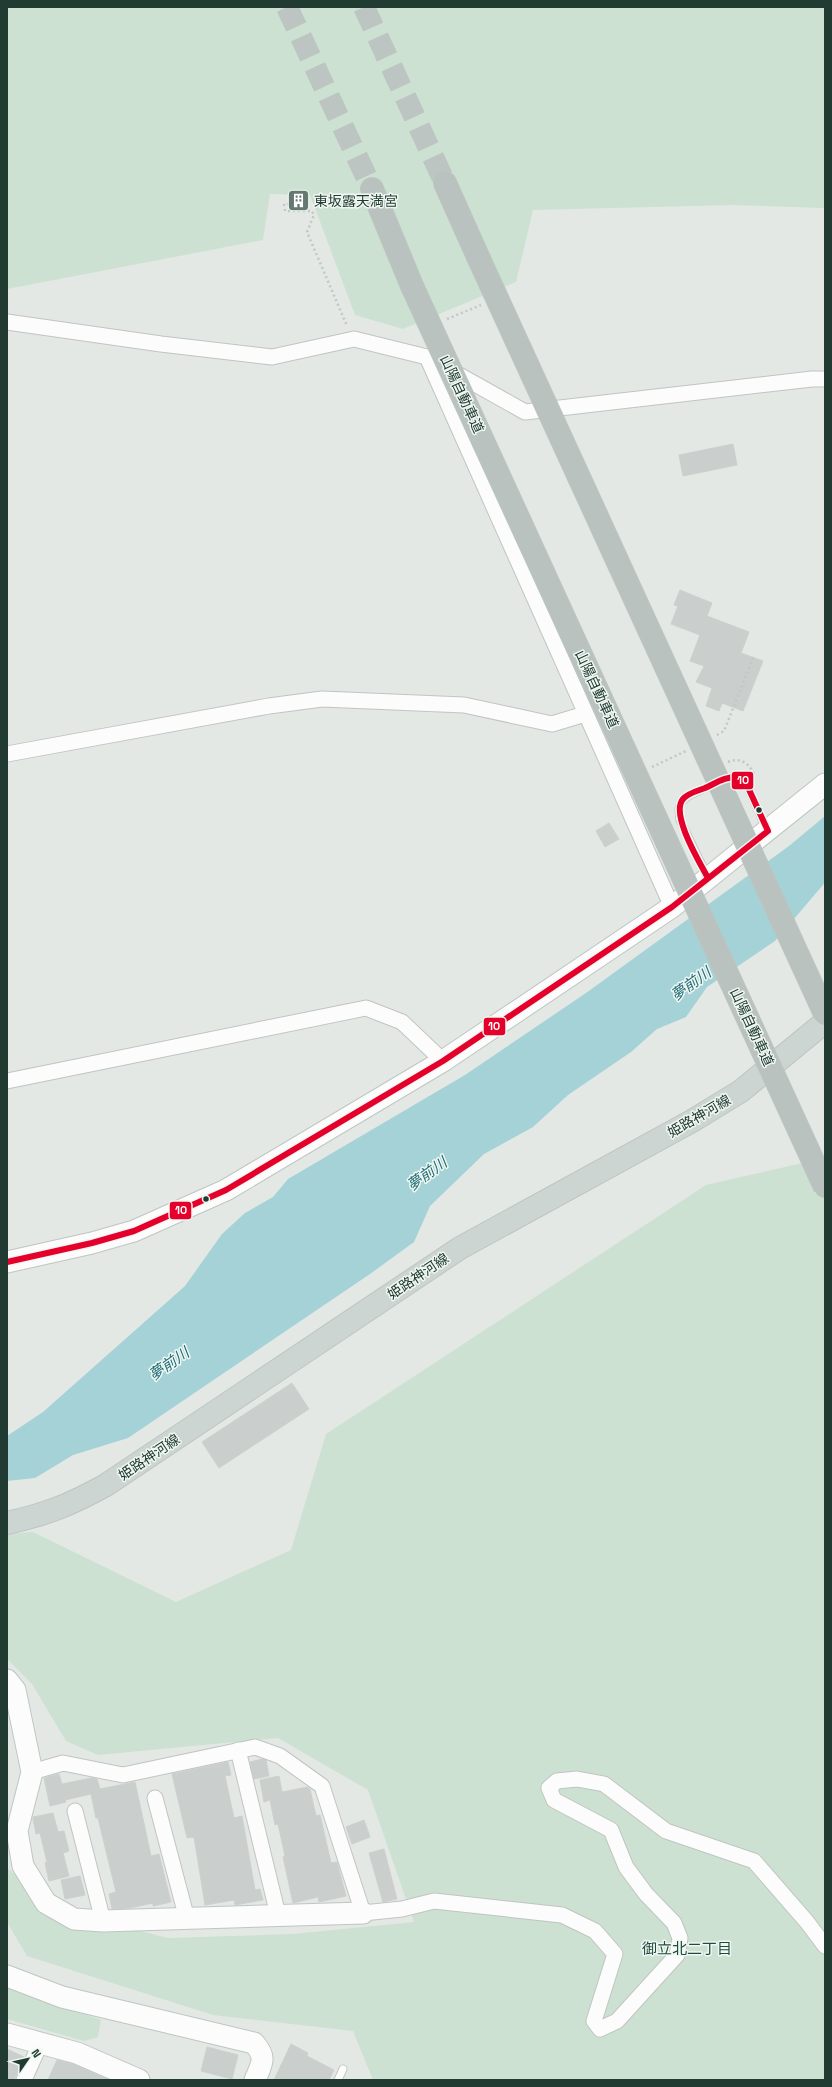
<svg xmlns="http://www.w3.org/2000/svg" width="832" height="2087" viewBox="0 0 832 2087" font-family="'Space Grotesk','Noto Sans JP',sans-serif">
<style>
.green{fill:#cce1d1}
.water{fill:#a4d2d6}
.building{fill:#cacfcd;stroke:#ccd1ce}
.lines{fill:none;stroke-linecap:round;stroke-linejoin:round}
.highway-tunnel{stroke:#bcc5c1;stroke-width:22;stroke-dasharray:22 11;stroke-linecap:butt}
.lane-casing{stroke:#c0c5c2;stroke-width:9}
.street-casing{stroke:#c0c5c2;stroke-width:17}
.secondary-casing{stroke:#bec6c2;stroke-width:23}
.primary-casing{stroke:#bcc5c1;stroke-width:24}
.highway-casing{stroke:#bcc5c1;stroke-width:24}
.path{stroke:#c0c8c6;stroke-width:2.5;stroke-dasharray:2 3;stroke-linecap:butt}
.lane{stroke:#fbfcfb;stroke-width:7}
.street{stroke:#fbfcfb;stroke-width:15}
.secondary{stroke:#fbfcfb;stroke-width:21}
.primary{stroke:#cdd5d2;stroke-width:22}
.highway{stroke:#b9c2bf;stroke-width:22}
.highway-bridge-casing{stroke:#bcc5c1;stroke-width:24;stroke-linecap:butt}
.highway-bridge{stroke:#b9c2bf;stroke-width:22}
.bus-1-casing{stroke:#f0f7f3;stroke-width:9}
.bus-1{stroke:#e4002b;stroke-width:6}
.bus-dot{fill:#213b32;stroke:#f0f7f3;stroke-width:1.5}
.labels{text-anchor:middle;stroke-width:3;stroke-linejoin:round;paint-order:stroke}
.poi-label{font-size:14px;fill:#213b32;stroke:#f0f7f3;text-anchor:start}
.street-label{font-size:14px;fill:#213b32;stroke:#f0f7f3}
.water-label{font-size:15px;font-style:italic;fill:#1d6b75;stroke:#f0f7f3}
.neighbourhood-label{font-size:15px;fill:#1e4c3e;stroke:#f0f7f3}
.line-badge{stroke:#f0f7f3;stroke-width:1.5}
.badge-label{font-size:11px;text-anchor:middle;font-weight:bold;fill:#fff}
</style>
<rect width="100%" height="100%" fill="#e3e8e5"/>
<!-- green -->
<g class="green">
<polygon points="7,7 825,7 825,210 823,208 733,205 533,210 516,282 403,329 355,315 310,195 270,194 263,240 7,289"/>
<polygon points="825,1158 825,2080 373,2080 353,2031 213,2015 27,1956 7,1922 7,1868 61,1911 168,1938 292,1934 414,1922 368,1790 278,1738 98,1755 66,1741 32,1684 7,1659 7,1534 33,1532 176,1602 291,1550 326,1434 706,1185"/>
<polygon points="7,1986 101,2020 98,2037 84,2041 7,2019"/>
</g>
<!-- water -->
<polygon class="water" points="825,816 825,881 823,885 775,941 707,987 686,1017 657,1029 631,1052 568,1095 533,1127 484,1154 430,1206 414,1242 370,1274 128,1438 73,1455 35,1478 7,1481 7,1436 43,1412 185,1286 222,1234 245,1213 273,1197 288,1179 465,1075 586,993 789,846"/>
<!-- building -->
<g class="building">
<polygon points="733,444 737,465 683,476 679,455"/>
<polygon points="680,590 712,603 707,616 749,632 741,653 763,661 743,711 722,703 719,711 706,706 712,688 696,682 704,666 690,661 700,635 671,624 678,606 674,605"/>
<polygon points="609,823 619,839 605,847 596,831"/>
<polygon points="292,1383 309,1409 219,1468 202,1442"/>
<polygon points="262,1759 266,1760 269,1776 254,1779 250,1762"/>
<polygon points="228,1762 231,1775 225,1776 234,1818 242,1816 255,1890 260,1889 263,1900 235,1905 234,1900 205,1905 194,1837 187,1838 172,1774"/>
<polygon points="59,1774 62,1784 91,1778 97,1779 100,1789 135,1782 151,1856 159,1854 171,1902 153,1906 153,1903 130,1908 112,1909 109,1894 116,1892 98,1818 96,1818 91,1794 65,1800 66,1802 50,1806 44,1778"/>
<polygon points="279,1776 282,1792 307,1787 310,1789 316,1816 320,1815 331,1863 337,1862 346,1896 319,1902 318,1897 293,1903 283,1857 285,1856 278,1824 275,1825 270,1800 264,1802 260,1780"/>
<polygon points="53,1813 58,1832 64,1831 69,1851 63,1853 69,1876 49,1881 45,1863 47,1862 40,1833 36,1834 33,1819 33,1817"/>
<polygon points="364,1820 370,1837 352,1844 346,1827"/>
<polygon points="384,1849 397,1899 383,1902 369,1853"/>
<polygon points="80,1876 85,1895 65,1899 61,1880"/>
<polygon points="291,2044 308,2053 307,2056 334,2070 329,2080 274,2080"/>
<polygon points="207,2047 238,2055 232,2079 201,2071"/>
<polygon points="7,2049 24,2057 14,2080 7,2080"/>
<polygon points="57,2060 73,2064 109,2080 48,2080"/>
</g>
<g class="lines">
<!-- highway-tunnel -->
<g class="highway-tunnel">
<polyline points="287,7 372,189"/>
<polyline points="364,7 445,183"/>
</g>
<defs>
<g id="lane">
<polyline points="707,876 680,820 679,809 681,802 690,795 725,779 739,777 746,783 766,828"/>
<polyline points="338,2080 343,2069"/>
</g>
<g id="street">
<polyline points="7,322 161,344 272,357 354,339 427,357 525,412 812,379 825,379"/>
<polyline points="427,357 672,907"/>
<polyline points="7,754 269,706 322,699 464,705 552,724 585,714"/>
<polyline points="7,1081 366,1008 402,1022 443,1061"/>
<polyline points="238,1750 278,1915"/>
<polyline points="32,1772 63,1763 123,1775 255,1747 280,1756 322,1786 363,1913 402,1909 434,1901 562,1915 595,1931 615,1954 594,2021 600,2029 617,2021 677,1955 680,1938 674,1923 646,1894 626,1867 611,1830 554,1800 549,1788 557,1781 577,1779 604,1784 666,1831 754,1861 807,1922 825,1946"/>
<polyline points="155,1798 187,1919"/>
<polyline points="75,1811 103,1921"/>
<polyline points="24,2080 40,2044"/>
</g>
<g id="secondary">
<polyline points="7,1262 92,1243 134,1231 226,1190 443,1061 672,907 825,784"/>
<polyline points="7,1680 15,1690 32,1772 17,1831 23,1866 46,1903 74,1919 103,1921 363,1913"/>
<path d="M7,1976L62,1997L254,2043C267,2058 262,2063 255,2080"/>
<polyline points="7,2034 77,2053 139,2080"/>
</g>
<path id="primary" d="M7,1523C47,1514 70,1505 106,1485L460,1248L692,1121L741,1091L825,1022"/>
<g id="highway">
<polyline points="445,183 479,259"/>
<polyline points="372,189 412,286"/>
</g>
</defs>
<!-- lane casing -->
<use href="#lane" class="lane-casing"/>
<!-- street casing -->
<use href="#street" class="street-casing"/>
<!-- secondary casing -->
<use href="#secondary" class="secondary-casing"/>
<!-- primary casing -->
<use href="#primary" class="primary-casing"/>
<!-- highway casing -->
<use href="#highway" class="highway-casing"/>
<!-- path -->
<g class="path">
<polyline points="289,204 284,204 285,211 312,211 314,215 307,232 347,326"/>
<polyline points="447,319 481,305"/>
<polyline points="717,735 724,731 754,656"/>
<path d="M728,762C740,757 749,763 754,774"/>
<polyline points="652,767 686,751"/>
</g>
<!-- lane -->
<use href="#lane" class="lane"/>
<!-- street -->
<use href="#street" class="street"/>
<!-- secondary -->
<use href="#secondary" class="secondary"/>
<!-- primary -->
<use href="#primary" class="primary"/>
<!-- highway -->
<use href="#highway" class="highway"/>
<defs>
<g id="highway-bridge">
<polyline points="479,259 825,1014"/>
<polyline points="412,286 825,1187"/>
</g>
</defs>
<!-- highway-bridge casing -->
<use href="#highway-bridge" class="highway-bridge-casing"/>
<!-- highway-bridge -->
<use href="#highway-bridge" class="highway-bridge"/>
<defs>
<path id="bus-1" d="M7,1262L92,1243L134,1231L226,1190L443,1061L672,907L768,831L746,783L739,777C726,776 716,783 705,788C697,791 688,793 683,799C670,814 700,863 708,878"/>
</defs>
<!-- bus-1 casing -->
<use href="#bus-1" class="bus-1-casing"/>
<!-- bus-1 -->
<use href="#bus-1" class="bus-1"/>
</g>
<!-- icons -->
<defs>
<symbol id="building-square" viewBox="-11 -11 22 22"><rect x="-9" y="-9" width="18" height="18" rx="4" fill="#657871" stroke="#f0f7f3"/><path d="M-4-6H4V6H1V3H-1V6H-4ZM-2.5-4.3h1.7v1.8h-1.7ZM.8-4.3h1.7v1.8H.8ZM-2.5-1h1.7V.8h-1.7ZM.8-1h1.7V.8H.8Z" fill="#fff"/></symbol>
</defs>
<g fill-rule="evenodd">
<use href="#building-square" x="286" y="188" width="25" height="25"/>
</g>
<!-- markers -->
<g class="bus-dot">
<circle cx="759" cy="810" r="3.5"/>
<circle cx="206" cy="1199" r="3.5"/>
</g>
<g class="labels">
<!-- poi labels -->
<g class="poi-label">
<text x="314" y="206">東坂露天満宮</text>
</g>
<!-- street labels -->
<g class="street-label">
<text transform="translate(462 394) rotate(65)" y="5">山陽自動車道</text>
<text transform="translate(597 689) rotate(65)" y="5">山陽自動車道</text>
<text transform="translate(752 1027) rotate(65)" y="5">山陽自動車道</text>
<text transform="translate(699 1116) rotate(-30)" y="5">姫路神河線</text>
<text transform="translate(418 1276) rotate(-34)" y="5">姫路神河線</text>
<text transform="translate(149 1457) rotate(-34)" y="5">姫路神河線</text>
</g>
<!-- water labels -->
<g class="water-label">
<text transform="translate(691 984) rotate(-36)" y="5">夢前川</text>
<text transform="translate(427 1174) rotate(-36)" y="5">夢前川</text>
<text transform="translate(169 1364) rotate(-35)" y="5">夢前川</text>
</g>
<!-- neighbourhood labels -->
<g class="neighbourhood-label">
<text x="687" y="1954">御立北二丁目</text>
</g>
</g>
<g class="line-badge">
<rect x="731" y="771" width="23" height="19" rx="4" fill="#e4002b"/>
<rect x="483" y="1017" width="23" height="19" rx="4" fill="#e4002b"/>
<rect x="169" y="1201" width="23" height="19" rx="4" fill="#e4002b"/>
</g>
<g class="badge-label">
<text x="743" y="784">10</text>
<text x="494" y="1030">10</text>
<text x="181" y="1214">10</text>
</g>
<!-- border -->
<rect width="832" height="2087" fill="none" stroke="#213b32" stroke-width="16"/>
<!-- north arrow -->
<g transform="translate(28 2059) rotate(56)" stroke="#f0f7f3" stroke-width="3" paint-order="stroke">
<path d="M0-3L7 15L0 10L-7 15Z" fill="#213b32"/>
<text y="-6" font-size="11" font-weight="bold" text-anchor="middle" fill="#213b32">N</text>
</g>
</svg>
